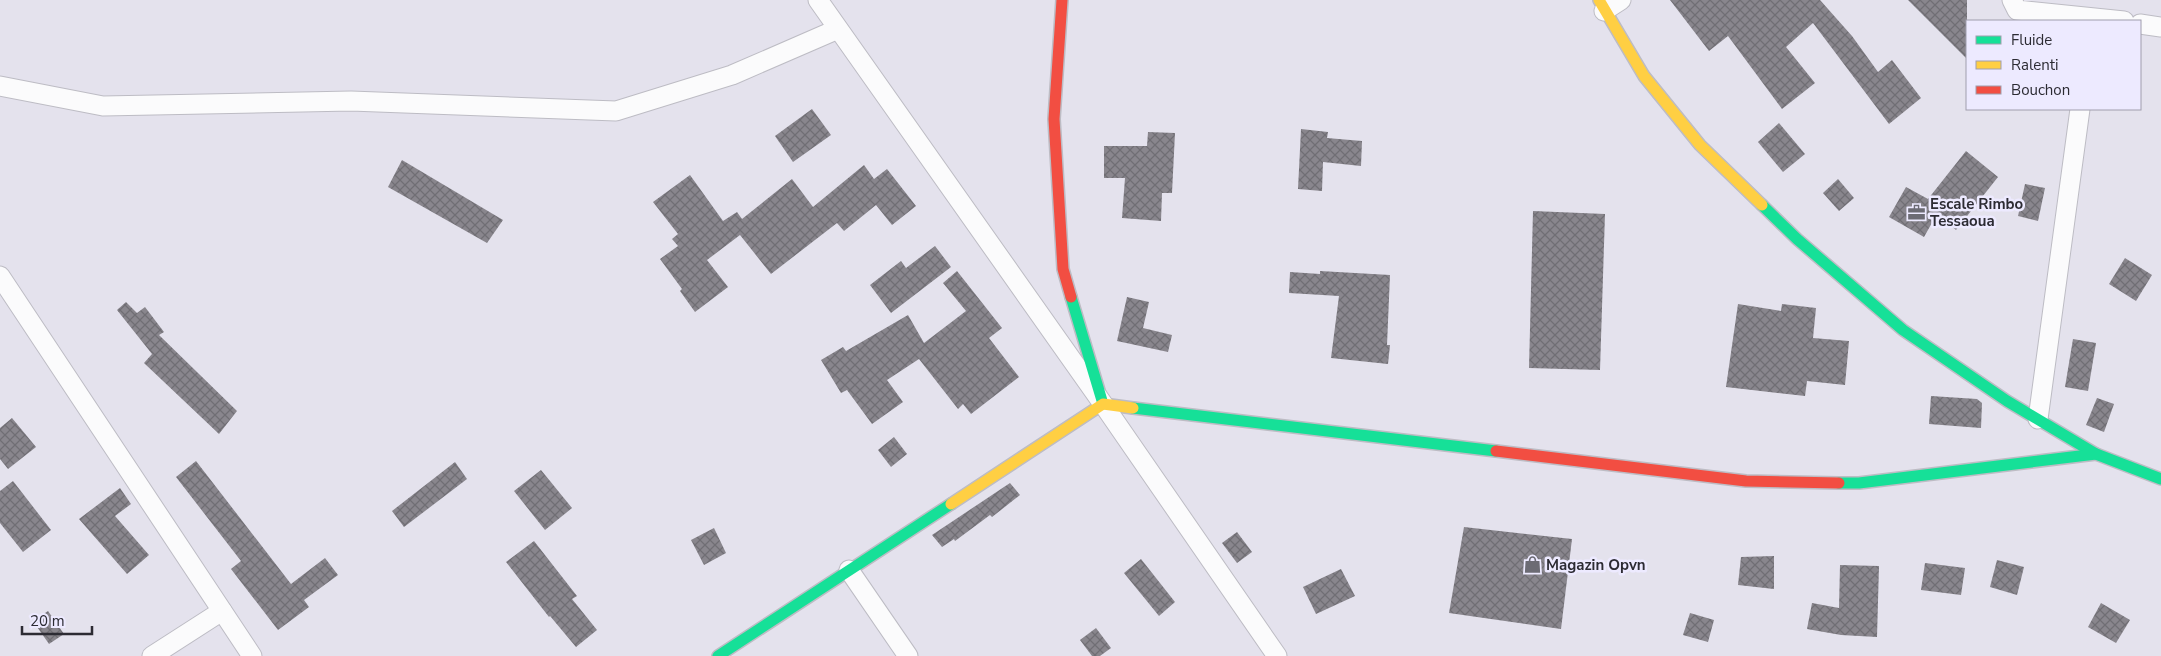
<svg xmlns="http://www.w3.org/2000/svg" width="2161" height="656" viewBox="0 0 2161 656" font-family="'Nunito Sans',sans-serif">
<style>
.building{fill:url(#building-cross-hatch)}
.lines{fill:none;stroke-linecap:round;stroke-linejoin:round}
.street-casing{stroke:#bdbcc4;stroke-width:21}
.fast-casing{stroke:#bdbcc4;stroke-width:14}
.slow-casing{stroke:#bdbcc4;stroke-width:14}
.jam-casing{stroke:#bdbcc4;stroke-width:14}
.street{stroke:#fbfbfc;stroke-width:19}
.fast{stroke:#16e098;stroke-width:11}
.slow{stroke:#ffcf43;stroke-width:11}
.jam{stroke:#f24e42;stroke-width:11}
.labels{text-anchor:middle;stroke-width:5;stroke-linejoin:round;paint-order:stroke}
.poi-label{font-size:15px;font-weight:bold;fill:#2c2b33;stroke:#edeaff;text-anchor:start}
</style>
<defs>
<pattern id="building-cross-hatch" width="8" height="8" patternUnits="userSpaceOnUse" patternTransform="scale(1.25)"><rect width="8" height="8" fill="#89868d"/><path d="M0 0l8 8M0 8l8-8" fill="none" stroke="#706e74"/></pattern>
</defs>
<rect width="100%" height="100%" fill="#e4e2ed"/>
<!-- building -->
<g class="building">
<polygon points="1670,0 1820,0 1852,36 1878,72 1892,60 1921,98 1889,124 1813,23 1786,47 1815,83 1782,109 1728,36 1709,51"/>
<polygon points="1908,0 1967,0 1967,59"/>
<polygon points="812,109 831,135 793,162 775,136"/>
<polygon points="1779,123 1805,154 1783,172 1758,142"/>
<polygon points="1301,129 1328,132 1327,138 1362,141 1361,166 1323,162 1322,191 1298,189"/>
<polygon points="1148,132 1175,133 1172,193 1162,193 1161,221 1122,218 1125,178 1104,178 1104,146 1147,146"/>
<polygon points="1966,151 1998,177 1956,230 1937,214 1924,237 1889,217 1906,187 1928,199"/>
<polygon points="402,160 503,220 487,243 388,187"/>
<polygon points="864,165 874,179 887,169 916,206 892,225 876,205 844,231 837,223 771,274 740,235 707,260 728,287 695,312 680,291 682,289 660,259 678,246 672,239 678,234 653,202 690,175 723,221 737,212 742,219 792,179 813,207"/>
<polygon points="1838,179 1854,198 1839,211 1823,193"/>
<polygon points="2025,184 2045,188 2038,221 2018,216"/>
<polygon points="1533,211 1605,214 1600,370 1529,368"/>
<polygon points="935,246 951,267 891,313 870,285 901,261 906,268"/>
<polygon points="2125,258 2152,275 2136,301 2109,284"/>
<polygon points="957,271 1002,328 989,338 1019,377 971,414 963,404 958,409 919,359 887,380 903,402 872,424 847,390 841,393 821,360 843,347 846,351 908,315 924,343 966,311 943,283"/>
<polygon points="1320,271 1390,275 1387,345 1390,345 1388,364 1331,358 1339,296 1289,293 1290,272 1320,274"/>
<polygon points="1127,297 1149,302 1143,328 1172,335 1168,352 1117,341"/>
<polygon points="126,302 137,313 145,307 164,332 159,335 237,411 219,434 144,363 152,354 117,310"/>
<polygon points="1738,304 1781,311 1782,304 1816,308 1813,338 1849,341 1845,385 1807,381 1805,396 1726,387"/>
<polygon points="2073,339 2096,343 2088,391 2065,387"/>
<polygon points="1931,396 1977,399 1982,403 1981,428 1929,424"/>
<polygon points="2097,398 2114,404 2104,432 2086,425"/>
<polygon points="12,418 36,447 8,469 0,459 0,428"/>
<polygon points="894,437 907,454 891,467 878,450"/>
<polygon points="196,461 291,584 325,558 338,575 304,600 309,607 278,630 231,569 241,561 176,477"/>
<polygon points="455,462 467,479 404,527 392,511"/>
<polygon points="541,470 572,508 545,530 514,491"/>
<polygon points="13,481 51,530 23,552 0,523 0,491"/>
<polygon points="1010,483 1020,495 992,517 990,515 955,541 954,539 942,547 932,535"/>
<polygon points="120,488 131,504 115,516 149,555 127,574 79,519"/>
<polygon points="1464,527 1572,539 1561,629 1449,613"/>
<polygon points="714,528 726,553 704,565 691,540"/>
<polygon points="1237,532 1252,552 1237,563 1222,543"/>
<polygon points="534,541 577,596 572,599 597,630 576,647 550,616 549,617 506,562"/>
<polygon points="1774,556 1774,589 1738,585 1741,557"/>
<polygon points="1141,559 1175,602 1159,616 1124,573"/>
<polygon points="1997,560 2024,567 2017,595 1990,587"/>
<polygon points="1925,563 1965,568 1961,595 1921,590"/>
<polygon points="1840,565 1879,566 1877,637 1841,635 1807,629 1812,603 1839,608"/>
<polygon points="1341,569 1355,596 1316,614 1303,587"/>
<polygon points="2101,603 2130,620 2116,643 2088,627"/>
<polygon points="48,611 64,634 49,644 33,621"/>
<polygon points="1690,613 1714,620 1708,642 1683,635"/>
<polygon points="1096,628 1111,648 1100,656 1092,656 1080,640"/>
</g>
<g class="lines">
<defs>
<g id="street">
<polyline points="818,0 1103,404 1277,656"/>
<polyline points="2012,0 2017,10 2124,21"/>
<polyline points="1604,11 1621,0"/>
<polyline points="2140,24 2161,27"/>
<polyline points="0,86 103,106 351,101 616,111 732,75 838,29"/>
<polyline points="0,276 252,656"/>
<polyline points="2038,419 2080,109"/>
<polyline points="849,570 908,656"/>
<polyline points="152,656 222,611"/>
</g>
<g id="fast">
<polyline points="1762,205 1797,239 1903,330 2007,401 2096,454 2161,479"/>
<polyline points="1071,297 1103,404"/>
<polyline points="1133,408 1496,451"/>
<polyline points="1839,483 1859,483 2096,454"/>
<polyline points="718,656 951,504"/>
</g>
<g id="slow">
<polyline points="1599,0 1644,76 1700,145 1762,205"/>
<polyline points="951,504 1103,404 1133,408"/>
</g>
<g id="jam">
<polyline points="1062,0 1054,119 1063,269 1071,297"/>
<polyline points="1496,451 1746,481 1839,483"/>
</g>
</defs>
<!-- street casing -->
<use href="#street" class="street-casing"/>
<!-- fast casing -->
<use href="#fast" class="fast-casing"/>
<!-- slow casing -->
<use href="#slow" class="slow-casing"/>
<!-- jam casing -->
<use href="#jam" class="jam-casing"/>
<!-- street -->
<use href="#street" class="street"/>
<!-- fast -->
<use href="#fast" class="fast"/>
<!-- slow -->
<use href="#slow" class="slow"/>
<!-- jam -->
<use href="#jam" class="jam"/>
</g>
<!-- icons -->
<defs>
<symbol id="office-bare" viewBox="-9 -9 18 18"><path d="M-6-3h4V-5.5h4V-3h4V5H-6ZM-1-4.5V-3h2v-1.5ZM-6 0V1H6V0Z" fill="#6c6b74" stroke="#edeaff" stroke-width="2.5" paint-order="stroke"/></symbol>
<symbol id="shop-bare" viewBox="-9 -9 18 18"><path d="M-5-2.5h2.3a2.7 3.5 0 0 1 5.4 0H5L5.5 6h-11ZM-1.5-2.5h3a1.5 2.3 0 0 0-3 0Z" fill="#6c6b74" stroke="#edeaff" stroke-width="2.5" paint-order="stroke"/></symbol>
</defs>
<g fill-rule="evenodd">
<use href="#office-bare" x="1904" y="200" width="25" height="25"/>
<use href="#shop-bare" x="1520" y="552" width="25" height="25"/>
</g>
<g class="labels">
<!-- poi labels -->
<g class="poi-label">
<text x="1930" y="209">Escale Rimbo<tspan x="1930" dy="17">Tessaoua</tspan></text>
<text x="1546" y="570">Magazin Opvn</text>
</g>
</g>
<!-- legend -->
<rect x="1966" y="20" width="175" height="90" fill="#edeaff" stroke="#a09ead"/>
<rect x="1976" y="36" width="25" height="8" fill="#16e098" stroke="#a09ead"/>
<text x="2011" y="45" font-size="15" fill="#2c2b33">Fluide</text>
<rect x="1976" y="61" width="25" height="8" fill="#ffcf43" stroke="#a09ead"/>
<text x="2011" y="70" font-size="15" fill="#2c2b33">Ralenti</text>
<rect x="1976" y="86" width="25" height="8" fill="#f24e42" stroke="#a09ead"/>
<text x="2011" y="95" font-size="15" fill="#2c2b33">Bouchon</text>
<!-- scale -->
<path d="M22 626v8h70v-8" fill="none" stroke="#2c2b33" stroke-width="2.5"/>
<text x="30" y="626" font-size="15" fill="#2c2b33" stroke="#edeaff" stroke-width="4" paint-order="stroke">20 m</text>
</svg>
